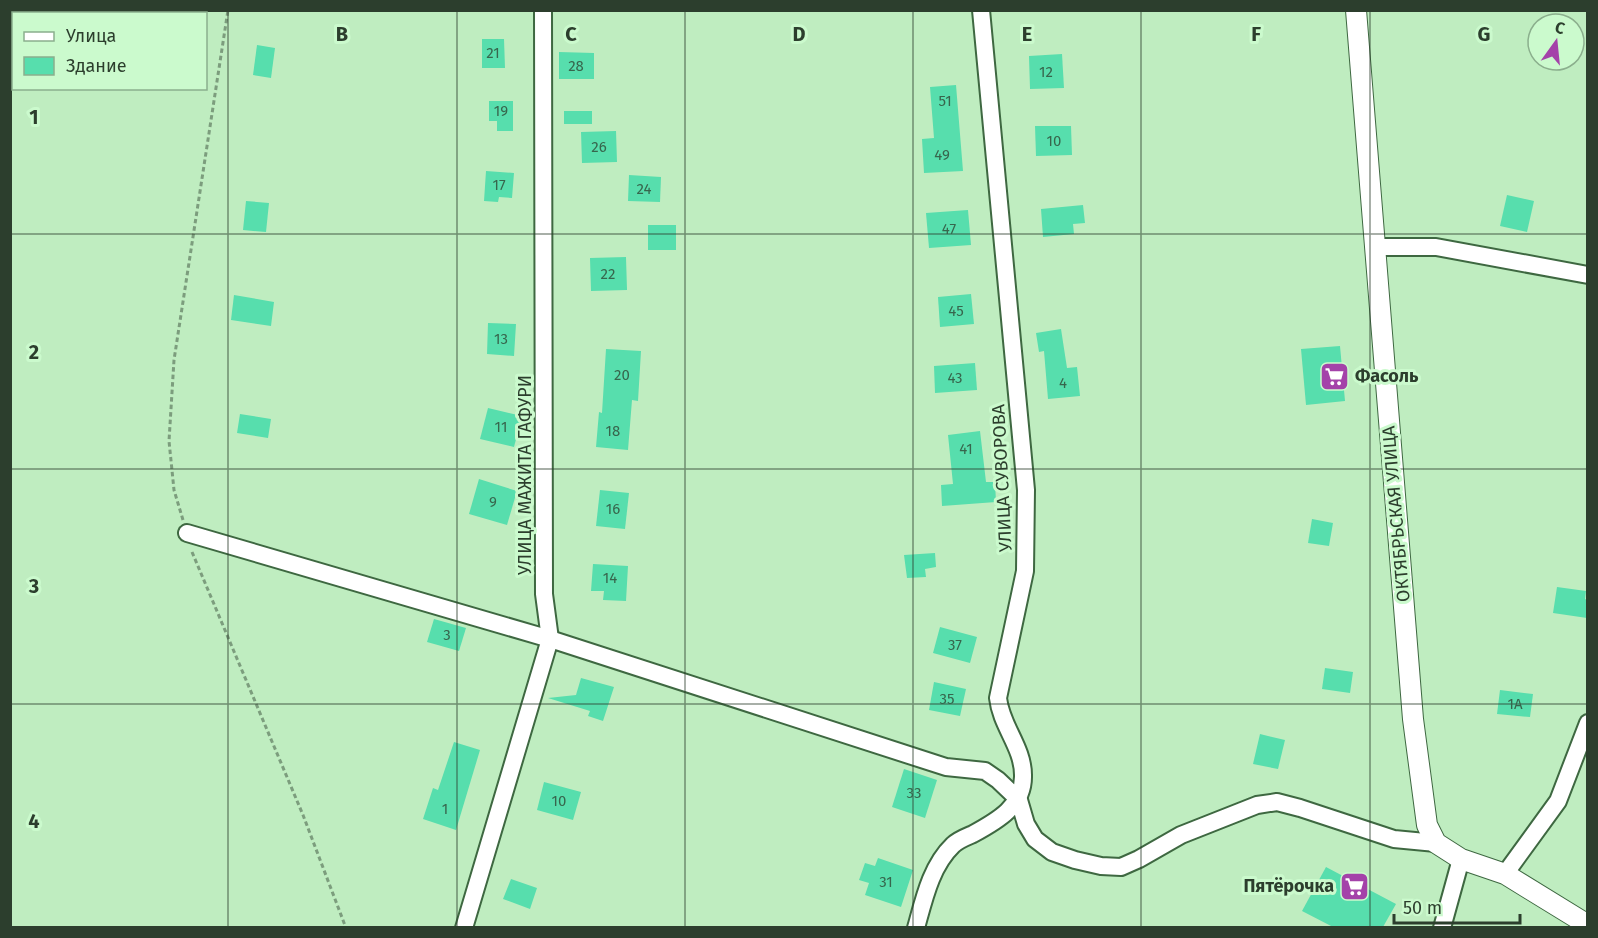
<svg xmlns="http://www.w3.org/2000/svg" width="1598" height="938" viewBox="0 0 1598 938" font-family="'Fira Sans',sans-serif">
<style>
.building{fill:#57dead}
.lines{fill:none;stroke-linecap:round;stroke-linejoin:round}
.minor-casing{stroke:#3e6841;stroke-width:20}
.tertiary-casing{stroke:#3e6841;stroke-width:22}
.path{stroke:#7c9d7d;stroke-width:3;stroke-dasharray:4.5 3;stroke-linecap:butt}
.minor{stroke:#fff;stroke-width:16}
.tertiary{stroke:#fff;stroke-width:20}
.grid{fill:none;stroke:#2c3e2d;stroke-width:1.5;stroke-opacity:0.55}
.labels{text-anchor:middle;stroke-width:6;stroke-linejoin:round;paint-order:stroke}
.number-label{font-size:15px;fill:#37664d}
.poi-label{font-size:18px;font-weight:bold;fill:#2c3e2d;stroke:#cbfacd;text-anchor:start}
.street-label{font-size:18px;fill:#2c3e2d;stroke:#cbfacd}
.grid-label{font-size:20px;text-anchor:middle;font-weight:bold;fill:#2c3e2d;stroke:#cbfacd;stroke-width:6;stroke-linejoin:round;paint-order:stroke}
</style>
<rect width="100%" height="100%" fill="#bfedc0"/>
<!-- building -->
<g class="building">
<polygon points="482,39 504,39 505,68 482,68"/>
<polygon points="257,45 275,48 271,78 253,75"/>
<polygon points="559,52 594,53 594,79 559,79"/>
<polygon points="1062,54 1064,88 1030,89 1029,56"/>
<polygon points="956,85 963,171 924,173 922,139 934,138 930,87"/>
<polygon points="489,101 513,101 513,131 497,131 497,121 489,121"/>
<rect x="564" y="111" width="28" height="13"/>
<polygon points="1035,126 1071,126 1072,155 1036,156"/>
<polygon points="616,131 617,162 582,163 581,132"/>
<polygon points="486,171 514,173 512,198 499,197 498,202 484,201"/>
<polygon points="629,175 661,177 660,202 628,201"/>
<polygon points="1507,195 1534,201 1527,232 1500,226"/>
<polygon points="246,201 269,203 266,232 243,230"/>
<polygon points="1083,205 1085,223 1073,224 1074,234 1043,237 1041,209"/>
<polygon points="968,210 971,245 929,248 926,213"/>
<rect x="648" y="225" width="28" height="25"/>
<polygon points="626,257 627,290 591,291 590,258"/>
<polygon points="971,294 974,324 940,327 938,297"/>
<polygon points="234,295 274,302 271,326 231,320"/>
<polygon points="488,323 516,324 514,356 487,354"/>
<polygon points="1061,329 1067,368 1077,367 1080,396 1048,399 1044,351 1039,352 1036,333"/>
<polygon points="1340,346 1345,401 1306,405 1301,349"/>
<polygon points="606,349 641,351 638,401 632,400 628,450 596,447 599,412 602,413"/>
<polygon points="975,363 977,390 935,393 934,366"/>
<polygon points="488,408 522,416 514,447 480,439"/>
<polygon points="240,414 271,419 268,438 237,433"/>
<polygon points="980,431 986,482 995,482 996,502 942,506 941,485 953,484 948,435"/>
<polygon points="479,479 517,491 507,525 469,514"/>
<polygon points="600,490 629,493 625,529 596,526"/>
<polygon points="1312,519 1333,523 1329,546 1308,543"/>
<polygon points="935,553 936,567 925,569 926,577 907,578 904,555"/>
<polygon points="593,564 628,566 626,601 603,600 604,591 591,591"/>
<polygon points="1557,587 1586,591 1585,599 1587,600 1587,618 1553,613"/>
<polygon points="434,619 466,628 459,651 427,642"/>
<polygon points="940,627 977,637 970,663 933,653"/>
<polygon points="1325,668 1353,672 1350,693 1322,689"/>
<polygon points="581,678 614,687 603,721 588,716 590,711 548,698 576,695"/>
<polygon points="934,682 966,689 960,716 929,710"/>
<polygon points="1500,690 1533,694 1530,717 1497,714"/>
<polygon points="1260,734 1285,740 1278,769 1253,764"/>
<polygon points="454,742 480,750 456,830 423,819 433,788 438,790"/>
<polygon points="904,769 937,780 925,818 892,807"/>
<polygon points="544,782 581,792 573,820 537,810"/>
<polygon points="878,858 913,870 901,907 865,895 869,883 859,880 865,863 875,866"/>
<polygon points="1326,867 1396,904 1383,927 1333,927 1302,911"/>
<polygon points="511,879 537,888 530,909 503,899"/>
</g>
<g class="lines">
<defs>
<g id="minor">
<polyline points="1375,247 1436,247 1588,275"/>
<polyline points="187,533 550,639 946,767 985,771 998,780 1019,800 1026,824 1035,839 1052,852 1075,860 1101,866 1121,867 1139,859 1181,835 1257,805 1277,802 1300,808 1394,839 1436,843"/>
<polyline points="1505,874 1558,801 1588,723"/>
<polyline points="464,928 550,639 544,594 543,10"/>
<path d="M916,928C924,899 931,866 953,845C958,840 966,837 973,834C997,821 1024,806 1023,775C1023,747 1001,726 998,698L1025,571L1026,490L981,10"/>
<polyline points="1442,928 1461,859"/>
</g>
<polyline id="tertiary" points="1356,10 1413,719 1427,825 1436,843 1461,859 1505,874 1588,925"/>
</defs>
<!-- minor casing -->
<use href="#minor" class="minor-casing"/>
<!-- tertiary casing -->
<use href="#tertiary" class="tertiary-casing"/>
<!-- path -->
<g class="path">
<polyline points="183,520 174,490 169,441 174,360 228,10"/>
<polyline points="192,552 303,815 346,928"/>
</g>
<!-- minor -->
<use href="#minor" class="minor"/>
<!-- tertiary -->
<use href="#tertiary" class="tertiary"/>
</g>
<!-- grid -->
<path class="grid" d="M228,10V928M457,10V928M685,10V928M913,10V928M1141,10V928M1370,10V928M10,234H1588M10,469H1588M10,704H1588"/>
<!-- icons -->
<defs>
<symbol id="supermarket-square" viewBox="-11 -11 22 22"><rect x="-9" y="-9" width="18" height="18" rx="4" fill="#a442a9" stroke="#cbfacd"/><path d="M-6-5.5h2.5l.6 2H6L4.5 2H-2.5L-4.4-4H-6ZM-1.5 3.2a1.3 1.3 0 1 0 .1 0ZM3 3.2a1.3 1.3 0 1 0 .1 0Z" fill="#fff"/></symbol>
</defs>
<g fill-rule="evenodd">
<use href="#supermarket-square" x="1318" y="360" width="33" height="33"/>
<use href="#supermarket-square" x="1338" y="870" width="33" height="33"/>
</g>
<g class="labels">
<!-- number labels -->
<g class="number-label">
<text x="493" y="58">21</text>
<text x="576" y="71">28</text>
<text x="1046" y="77">12</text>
<text x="945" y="106">51</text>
<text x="501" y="116">19</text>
<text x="1054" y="146">10</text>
<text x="599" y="152">26</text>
<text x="942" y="160">49</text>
<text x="499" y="190">17</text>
<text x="644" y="194">24</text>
<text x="949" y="234">47</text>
<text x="608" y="279">22</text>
<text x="956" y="316">45</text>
<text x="501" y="344">13</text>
<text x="622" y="380">20</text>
<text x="955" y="383">43</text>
<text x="1063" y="388">4</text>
<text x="501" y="432">11</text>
<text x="613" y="436">18</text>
<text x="966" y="454">41</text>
<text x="493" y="507">9</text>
<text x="613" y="514">16</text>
<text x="610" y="583">14</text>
<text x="447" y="640">3</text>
<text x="955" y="650">37</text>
<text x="947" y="704">35</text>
<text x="1515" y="709">1А</text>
<text x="914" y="798">33</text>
<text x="559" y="806">10</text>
<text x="445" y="814">1</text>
<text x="886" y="887">31</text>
</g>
<!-- poi labels -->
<g class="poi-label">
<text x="1355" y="382">Фасоль</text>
<text x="1334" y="892" text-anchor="end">Пятёрочка</text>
</g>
<!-- street labels -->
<g class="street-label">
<text transform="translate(525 475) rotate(-90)" y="6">УЛИЦА МАЖИТА ГАФУРИ</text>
<text transform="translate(1002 478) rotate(-93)" y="6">УЛИЦА СУВОРОВА</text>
<text transform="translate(1396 514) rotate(-95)" y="6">ОКТЯБРЬСКАЯ УЛИЦА</text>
</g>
</g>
<g class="grid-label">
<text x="342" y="41">B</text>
<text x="571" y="41">C</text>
<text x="799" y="41">D</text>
<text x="1027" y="41">E</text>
<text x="1256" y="41">F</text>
<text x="1484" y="41">G</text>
<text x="34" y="124">1</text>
<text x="34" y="359">2</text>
<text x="34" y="593">3</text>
<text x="34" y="828">4</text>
</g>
<!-- border -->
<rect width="1598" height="938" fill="none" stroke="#2c3e2d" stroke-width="24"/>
<!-- legend -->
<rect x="12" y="12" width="195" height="78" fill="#cbfacd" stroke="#8baf8d" stroke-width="1.5"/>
<rect x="24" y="32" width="30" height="9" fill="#ffffff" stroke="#8baf8d" stroke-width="1.5"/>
<text x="66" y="42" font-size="18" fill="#2c3e2d">Улица</text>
<rect x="24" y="57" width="30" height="18" fill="#57dead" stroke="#8baf8d" stroke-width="1.5"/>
<text x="66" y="72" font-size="18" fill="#2c3e2d">Здание</text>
<!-- north arrow -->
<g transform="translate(1556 42) rotate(15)"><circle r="28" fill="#cbfacd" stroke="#8baf8d" stroke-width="1.5"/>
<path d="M0-4.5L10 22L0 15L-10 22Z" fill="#a442a9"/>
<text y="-9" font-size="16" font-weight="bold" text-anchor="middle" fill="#2c3e2d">С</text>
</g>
<!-- scale -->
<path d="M1394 914v9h126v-9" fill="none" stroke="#2c3e2d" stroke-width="3"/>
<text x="1403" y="914" font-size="18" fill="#2c3e2d" stroke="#cbfacd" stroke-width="4.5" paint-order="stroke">50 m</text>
</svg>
